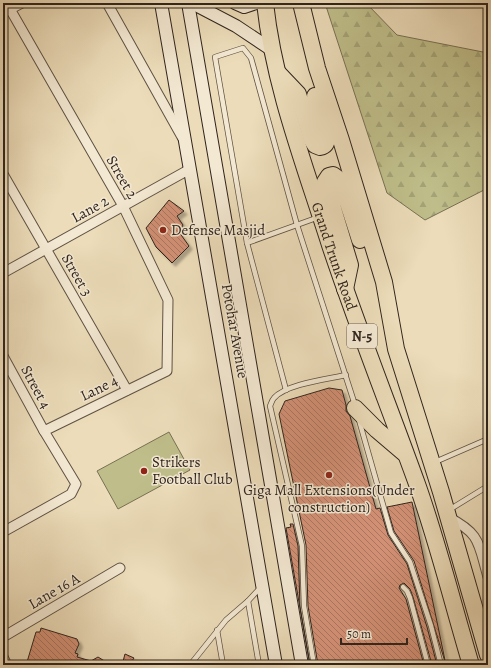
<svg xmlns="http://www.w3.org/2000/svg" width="491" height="668" viewBox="0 0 491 668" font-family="Alegreya,serif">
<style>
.forest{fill:url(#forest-firs);stroke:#777154}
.park{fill:#bfbe8a;stroke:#777154}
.building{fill:url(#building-back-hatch);stroke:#2f241d;filter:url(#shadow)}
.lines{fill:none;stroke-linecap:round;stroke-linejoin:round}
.lane-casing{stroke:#5e5244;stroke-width:6}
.street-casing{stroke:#5e5244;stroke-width:11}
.secondary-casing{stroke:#2f241d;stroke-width:14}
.highway-casing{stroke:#2f241d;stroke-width:18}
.lane{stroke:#f3e8d2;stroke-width:4.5}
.street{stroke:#f3e8d2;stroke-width:9}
.secondary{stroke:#f3e8d2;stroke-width:12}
.highway{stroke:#ecdcb9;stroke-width:16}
.poi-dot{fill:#8f2418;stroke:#f3e8d2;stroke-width:1.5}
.labels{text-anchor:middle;stroke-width:3;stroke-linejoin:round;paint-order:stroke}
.shield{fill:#f3e8d2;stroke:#6a5f53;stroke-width:1}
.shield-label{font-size:14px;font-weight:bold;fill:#2f241d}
.street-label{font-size:15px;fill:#2f241d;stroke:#f3e8d2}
.poi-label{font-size:15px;fill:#2f241d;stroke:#f3e8d2;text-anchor:start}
</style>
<defs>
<pattern id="forest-firs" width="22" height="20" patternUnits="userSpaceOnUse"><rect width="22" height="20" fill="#bfbe8a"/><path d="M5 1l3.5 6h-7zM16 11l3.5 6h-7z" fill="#a4a377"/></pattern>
<pattern id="building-back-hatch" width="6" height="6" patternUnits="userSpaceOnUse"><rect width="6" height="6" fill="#d39176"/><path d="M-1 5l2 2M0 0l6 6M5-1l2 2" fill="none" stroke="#ac7660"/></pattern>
<filter id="shadow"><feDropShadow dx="3.5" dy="3.5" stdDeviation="1" flood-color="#0004"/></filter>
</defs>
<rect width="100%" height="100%" fill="#ecdcb9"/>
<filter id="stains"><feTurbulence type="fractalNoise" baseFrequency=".005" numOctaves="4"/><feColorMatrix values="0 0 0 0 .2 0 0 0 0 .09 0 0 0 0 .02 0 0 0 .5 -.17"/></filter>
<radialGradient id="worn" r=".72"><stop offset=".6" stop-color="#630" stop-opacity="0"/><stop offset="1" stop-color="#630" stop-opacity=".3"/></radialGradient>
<!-- forest -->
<polygon class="forest" points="325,3 366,3 397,35 488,53 488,188 425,220 387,193"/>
<!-- park -->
<polygon class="park" points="169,432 190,470 118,509 97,471"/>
<!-- building -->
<g class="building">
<polygon points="169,200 184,211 177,216 183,225 179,232 189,246 172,263 156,247 146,228"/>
<polygon points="329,388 342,390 346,405 346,411 350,416 376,509 380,508 388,535 407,564 427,627 437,665 432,665 413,597 410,589 404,583 400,585 399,588 406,599 424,665 318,665 308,606 306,545 279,414 285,401"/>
<polygon points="412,502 446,665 414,561 394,531 387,507"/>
<polygon points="290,524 293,524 298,546 300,607 310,665 286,528 291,527"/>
<polygon points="41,628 77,639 79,644 75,653 78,654 77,657 91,661 98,657 111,665 30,665 30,663 27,662 36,632 40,632"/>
<polygon points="125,654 134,658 129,665 122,665"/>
</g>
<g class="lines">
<defs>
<g id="lane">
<polyline points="247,243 319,217"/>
<polyline points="286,390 247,243 215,57 243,48 251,58 297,225 355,405"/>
<polyline points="359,420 391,533 410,562 431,626 441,665"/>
<polyline points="435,462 488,439"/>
<polyline points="449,510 488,486"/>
<polyline points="403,587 407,591 410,598 428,665"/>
<polyline points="248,601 259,665"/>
<polyline points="217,630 223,665"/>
<polyline points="190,665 226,620 248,601 261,587"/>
<path d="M314,665L304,606L302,546L270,406C271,404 272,400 274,398C286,384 328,379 346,375"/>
</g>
<g id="street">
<polyline points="107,3 182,137"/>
<polyline points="10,9 123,206 168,300 167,371 44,431"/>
<polyline points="3,13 22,3"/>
<polyline points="3,174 127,390"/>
<polyline points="3,273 190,169"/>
<polyline points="3,356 44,431 76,484 71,494 3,532"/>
<path d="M448,517C481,534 478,543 488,577"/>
<polyline points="3,637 120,568"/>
<polyline points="3,657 7,665"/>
</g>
<g id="secondary">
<polyline points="161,3 276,665"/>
<polyline points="188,3 302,665"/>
<polyline points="192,3 236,26 272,50"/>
<polyline points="235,3 244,7 256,3"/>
</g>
<g id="highway">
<path id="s1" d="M265,3C274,86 305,166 330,245C357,326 388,404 417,484C438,543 453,605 471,665"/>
<polyline points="301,3 317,68 341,140 384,282 396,349 441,492 488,655"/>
<path d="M278,73L298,94L312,140L315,145L320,147C325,146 327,143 327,137L315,96"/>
<polyline points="345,289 350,265 325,182 329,176 333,175 341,181 360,240"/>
<polyline points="355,408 377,430 404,453"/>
</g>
</defs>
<!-- lane casing -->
<use href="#lane" class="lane-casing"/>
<!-- street casing -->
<use href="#street" class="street-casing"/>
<!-- secondary casing -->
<use href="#secondary" class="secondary-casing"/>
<!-- highway casing -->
<use href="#highway" class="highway-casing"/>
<!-- lane -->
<use href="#lane" class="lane"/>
<!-- street -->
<use href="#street" class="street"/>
<!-- secondary -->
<use href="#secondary" class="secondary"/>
<!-- highway -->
<use href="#highway" class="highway"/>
</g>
<!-- markers -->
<g class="poi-dot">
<circle cx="163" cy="230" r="4"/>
<circle cx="144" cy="471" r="4"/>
<circle cx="329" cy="475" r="4"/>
</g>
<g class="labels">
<!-- shield labels -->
<rect class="shield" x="347" y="324" width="30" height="24" rx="3"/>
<g class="shield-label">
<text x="362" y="341">N-5</text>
</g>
<!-- street labels -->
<g class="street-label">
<text transform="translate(122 177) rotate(60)" y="5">Street 2</text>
<text transform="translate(90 209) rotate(-29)" y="5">Lane 2</text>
<text dy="5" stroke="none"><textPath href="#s1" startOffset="263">Grand Trunk Road</textPath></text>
<text transform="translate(77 275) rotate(60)" y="5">Street 3</text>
<text transform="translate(235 331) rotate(80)" y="5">Potohar Avenue</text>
<text transform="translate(36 387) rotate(62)" y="5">Street 4</text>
<text transform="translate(99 388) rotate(-26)" y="5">Lane 4</text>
<text transform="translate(54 591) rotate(-30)" y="5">Lane 16 A</text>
</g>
<!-- poi labels -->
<g class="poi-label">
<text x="171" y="235">Defense Masjid</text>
<text x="152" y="467">Strikers<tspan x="152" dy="17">Football Club</tspan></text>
<text x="329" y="495" text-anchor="middle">Giga Mall Extensions(Under<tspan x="329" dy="17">construction)</tspan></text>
</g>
</g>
<!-- margin -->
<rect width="491" height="668" fill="none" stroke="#ecdcb9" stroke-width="16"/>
<rect x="4" y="4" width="483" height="660" fill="none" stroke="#2f241d" stroke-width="2"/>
<rect x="8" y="8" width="475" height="652" fill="none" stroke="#2f241d"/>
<!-- scale -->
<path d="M341 638v6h66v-6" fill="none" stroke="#2f241d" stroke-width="2"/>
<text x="347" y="638" font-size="12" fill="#2f241d" stroke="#f3e8d2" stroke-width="3" paint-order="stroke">50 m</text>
<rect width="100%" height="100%" filter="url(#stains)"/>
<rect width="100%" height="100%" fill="url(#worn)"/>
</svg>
